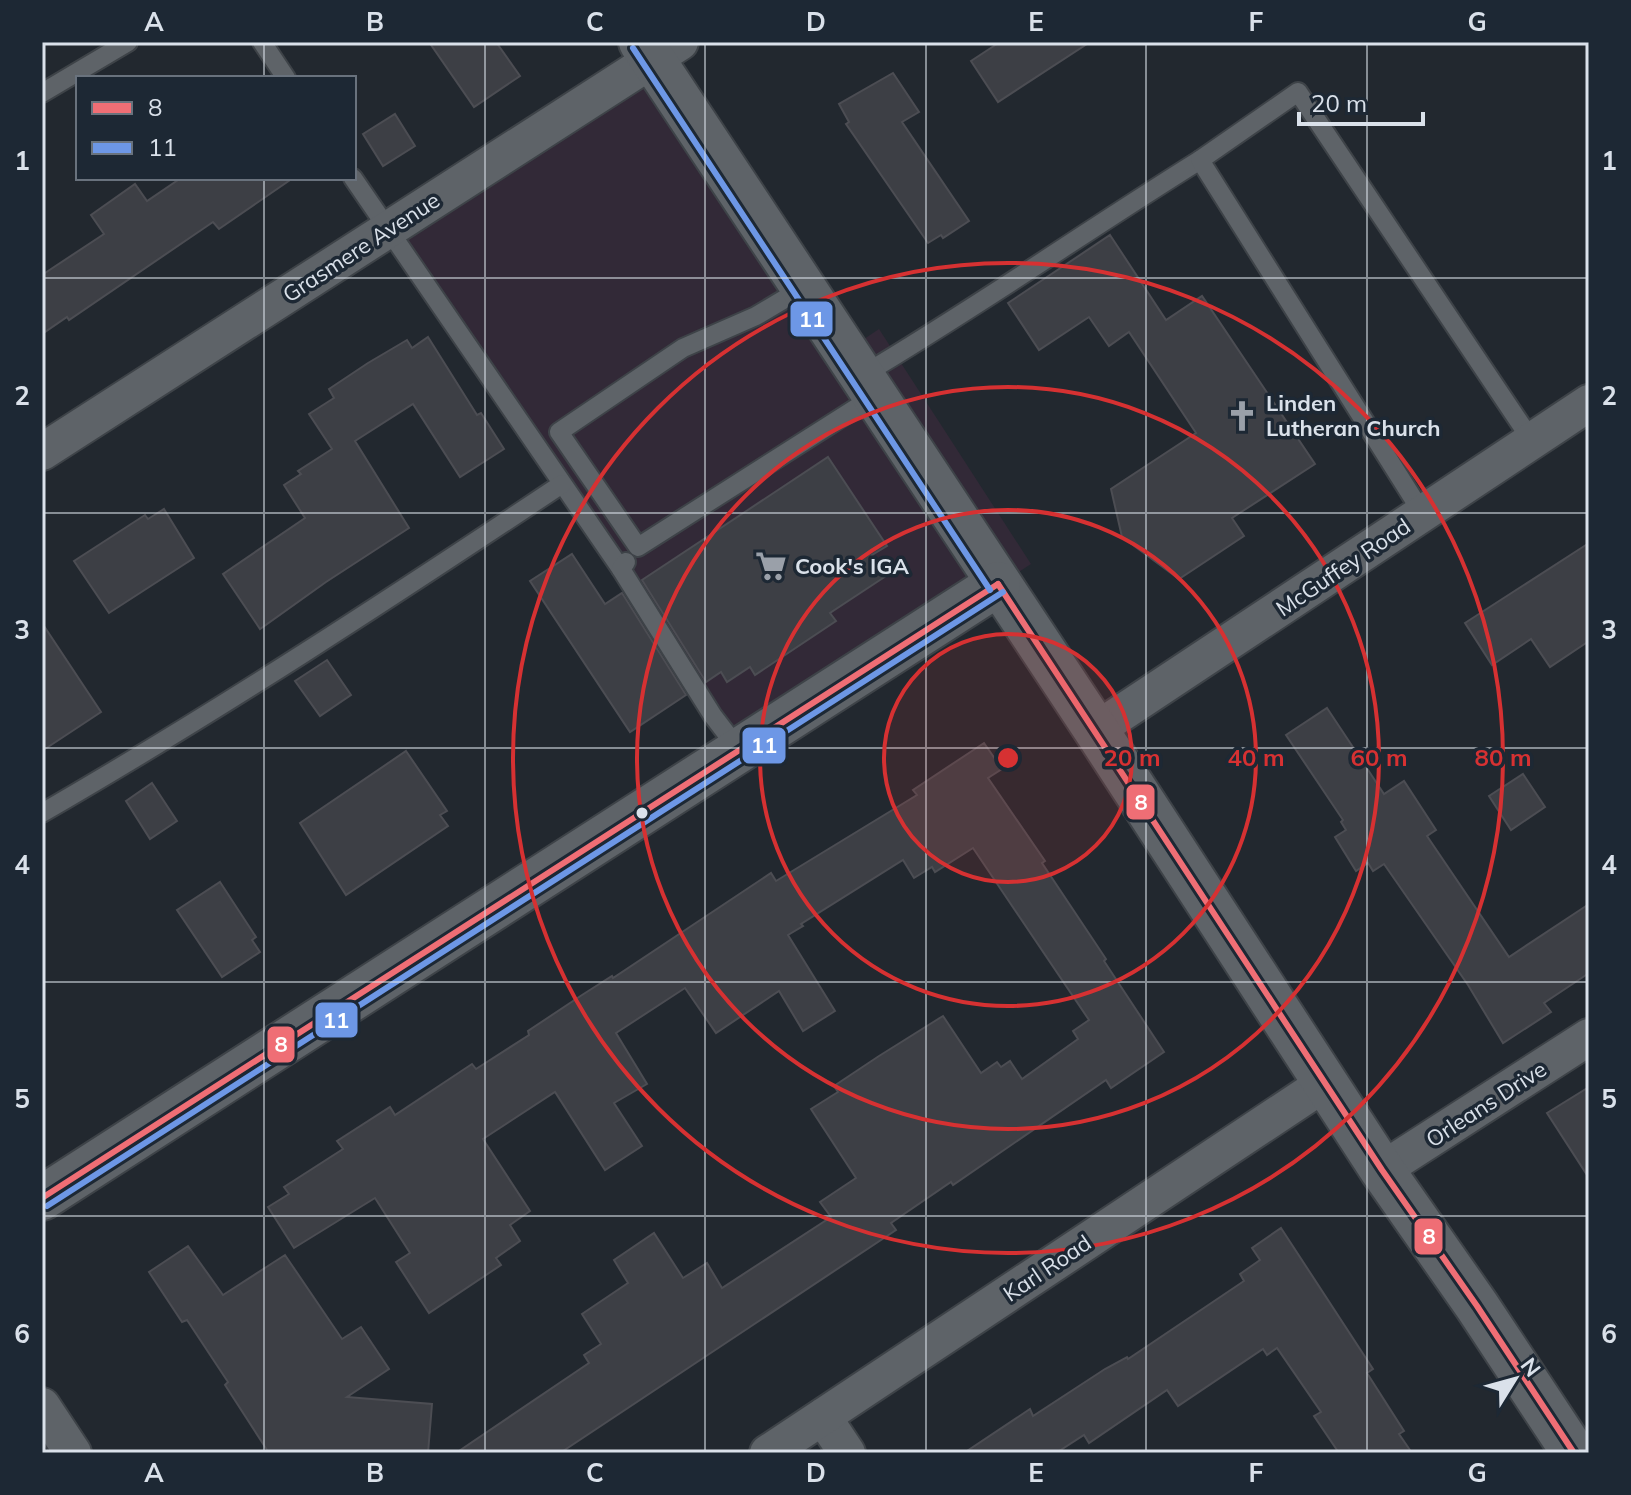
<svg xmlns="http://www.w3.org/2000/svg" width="1631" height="1495" viewBox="0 0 1631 1495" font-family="Mulish,sans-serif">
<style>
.commercial{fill:#322937}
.building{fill:#3d3f45;stroke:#4c4d53;stroke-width:2}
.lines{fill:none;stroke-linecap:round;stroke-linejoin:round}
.lane-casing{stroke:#3e4348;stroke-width:22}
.street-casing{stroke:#3e4348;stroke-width:40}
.secondary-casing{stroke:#3e4348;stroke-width:48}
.lane{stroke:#5e6368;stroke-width:18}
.street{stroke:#5e6368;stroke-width:36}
.secondary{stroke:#5e6368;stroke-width:44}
.bus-1-casing{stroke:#1d2834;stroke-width:12}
.bus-2-casing{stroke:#1d2834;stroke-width:12}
.bus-1{stroke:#ef6e75;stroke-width:6}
.bus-2{stroke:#6d97e6;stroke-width:6}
.grid{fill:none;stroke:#dae1ea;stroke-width:2;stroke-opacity:0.55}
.ring{fill:none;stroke:#d63132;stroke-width:4}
.bus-dot{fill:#dae1ea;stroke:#1d2834;stroke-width:3}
.labels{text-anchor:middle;stroke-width:7;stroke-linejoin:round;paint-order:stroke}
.street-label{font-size:22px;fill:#dae1ea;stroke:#1d2834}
.poi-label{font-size:22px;font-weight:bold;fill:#dae1ea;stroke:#1d2834;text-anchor:start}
.centre{fill:#d63132;stroke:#1d2834;stroke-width:4}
.ring-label{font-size:24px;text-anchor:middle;font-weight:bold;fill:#d63132;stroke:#1d2834;stroke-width:7;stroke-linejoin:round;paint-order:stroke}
.line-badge{stroke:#1d2834;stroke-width:3}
.badge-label{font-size:22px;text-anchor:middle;font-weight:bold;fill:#fff}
.neatline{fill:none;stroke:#dae1ea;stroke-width:3}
.grid-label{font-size:26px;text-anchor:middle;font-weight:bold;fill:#dae1ea}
</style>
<rect width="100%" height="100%" fill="#22282f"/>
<!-- commercial -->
<polygon class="commercial" points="652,54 846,351 879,329 1031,564 736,755 392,223"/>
<!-- building -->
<g class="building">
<polygon points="429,42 496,42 520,76 474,107"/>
<polygon points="1000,42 1090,42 998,102 971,61"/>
<polygon points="893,73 919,112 902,122 969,221 943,238 941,235 928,243 846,124 849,122 839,104"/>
<polygon points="395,114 415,146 383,166 363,134"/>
<polygon points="181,178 293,178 219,229 213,222 69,320 67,317 42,334 42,275 104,234 91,215 135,184 147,201"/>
<polygon points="1110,235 1166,320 1202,296 1315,464 1232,518 1244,536 1179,579 1122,537 1111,489 1196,433 1129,332 1109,346 1089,317 1039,350 1008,303"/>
<polygon points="428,337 477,415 481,413 504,449 460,477 413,404 355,441 409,528 326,582 260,629 223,574 305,518 284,485 301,474 298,471 332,449 309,414 334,398 329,389 368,363 407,340 412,348"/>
<polygon points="828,457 887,546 872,555 886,576 830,613 836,621 755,675 750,667 727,682 721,672 706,682 642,580"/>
<polygon points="164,509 194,558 109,613 74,561 145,515 148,519"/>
<polygon points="1589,543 1589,641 1550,667 1531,639 1492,665 1465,623"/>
<polygon points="572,554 605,604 622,593 686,695 630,732 530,581"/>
<polygon points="42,623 101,712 42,751"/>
<polygon points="327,660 351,695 320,716 295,681"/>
<polygon points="1327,708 1384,794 1404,781 1436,830 1427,836 1509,957 1589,904 1589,973 1544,1003 1551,1012 1503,1043 1468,985 1384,864 1373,871 1368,863 1356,871 1335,837 1346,830 1341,822 1343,820 1286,735"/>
<polygon points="984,743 1002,769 988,778 1045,861 1042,863 1106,959 1104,961 1164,1052 1111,1088 1106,1080 953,1185 951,1182 891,1223 896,1230 560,1453 456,1453 589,1363 584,1355 601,1344 582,1314 628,1283 614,1260 654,1233 683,1278 707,1263 722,1288 831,1217 820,1202 856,1178 811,1109 838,1092 834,1086 879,1056 943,1016 981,1073 997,1062 1001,1067 1010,1061 1022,1079 1078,1039 1073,1031 1089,1020 973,848 935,872 932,867 914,878 903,860 801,924 803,926 788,935 835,1011 803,1031 779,991 716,1033 685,988 616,1033 647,1084 614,1103 642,1146 605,1170 555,1092 483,1139 530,1211 510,1225 520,1241 496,1258 501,1265 429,1313 396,1262 410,1253 375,1198 294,1248 268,1207 289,1194 284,1187 343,1149 337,1141 390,1107 395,1115 472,1064 476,1069 529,1035 528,1031 582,995 612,976 613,978 771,873 776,881 917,795 913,790"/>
<polygon points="406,751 447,811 440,815 448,826 346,895 300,823"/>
<polygon points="1523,774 1545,807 1511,830 1489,796"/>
<polygon points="152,783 177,821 150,839 126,801"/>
<polygon points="220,882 256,937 252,940 260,952 222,977 177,910"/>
<polygon points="1589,1087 1589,1178 1547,1113"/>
<polygon points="1281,1228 1373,1369 1367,1373 1404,1431 1399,1434 1412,1453 1339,1453 1314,1416 1321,1412 1277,1348 1267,1355 1263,1349 1178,1406 1167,1390 1089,1443 1084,1435 1056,1453 964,1453 1030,1409 1033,1416 1105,1369 1127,1357 1128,1359 1244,1281 1240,1274 1260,1260 1252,1248"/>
<polygon points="188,1246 223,1295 285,1255 342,1339 361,1327 389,1369 347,1397 432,1404 428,1453 269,1453 225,1385 228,1382 187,1320 182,1322 149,1272"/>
</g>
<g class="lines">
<defs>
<g id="lane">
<polyline points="262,42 286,78"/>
<polyline points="42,93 128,42"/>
<polyline points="353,178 621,569"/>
<polyline points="803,288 756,316 683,348 559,432 638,547 875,396"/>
<path d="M861,376C976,308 1086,231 1200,160"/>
<polyline points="1423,514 1200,160 1298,92 1532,441"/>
<polyline points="626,562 621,569 713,716 739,750"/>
<path d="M42,813C220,710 391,598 562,484"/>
</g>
<g id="street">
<polyline points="42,452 680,42"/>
<polyline points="1096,730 1589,403"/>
<polyline points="1382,1170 1589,1037"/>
<polyline points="42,1406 73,1453"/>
<polyline points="823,1417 847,1453"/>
<polyline points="768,1453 1325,1083"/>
</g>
<g id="secondary">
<polyline points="641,42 1096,730 1382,1170 1477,1306 1574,1453"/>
<polyline points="42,1198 998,584"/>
</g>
</defs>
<!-- lane casing -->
<use href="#lane" class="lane-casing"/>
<!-- street casing -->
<use href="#street" class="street-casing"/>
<!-- secondary casing -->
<use href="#secondary" class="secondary-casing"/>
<!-- lane -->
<use href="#lane" class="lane"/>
<!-- street -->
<use href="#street" class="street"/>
<!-- secondary -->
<use href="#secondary" class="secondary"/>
<defs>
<g id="bus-1">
<polyline points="998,584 1382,1170 1477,1306 1574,1453"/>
<polyline points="42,1198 998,584"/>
</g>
<g id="bus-2">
<polyline points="633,48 990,590"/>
<polyline points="47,1206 1003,592"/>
</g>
</defs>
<!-- bus-1 casing -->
<use href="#bus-1" class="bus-1-casing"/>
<!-- bus-2 casing -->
<use href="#bus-2" class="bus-2-casing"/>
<!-- bus-1 -->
<use href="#bus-1" class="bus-1"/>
<!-- bus-2 -->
<use href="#bus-2" class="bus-2"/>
</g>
<!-- grid -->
<path class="grid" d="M264,42V78M485,42V1453M705,42V1453M926,42V1453M1146,42V1453M1367,42V1453M264,178V1453M42,278H1589M42,513H1589M42,748H1589M42,982H1589M42,1216H1589"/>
<!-- distance rings -->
<circle cx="1008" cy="758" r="124" fill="#d63132" fill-opacity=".12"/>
<g class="ring">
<circle cx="1008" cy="758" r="124"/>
<circle cx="1008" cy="758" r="248"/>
<circle cx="1008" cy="758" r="371"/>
<circle cx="1008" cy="758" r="495"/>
</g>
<!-- icons -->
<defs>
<symbol id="church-bare" viewBox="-9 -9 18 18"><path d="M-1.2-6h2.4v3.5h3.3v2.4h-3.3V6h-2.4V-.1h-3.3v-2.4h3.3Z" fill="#9aa0a9" stroke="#1d2834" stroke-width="2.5" paint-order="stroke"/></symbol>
<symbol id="supermarket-bare" viewBox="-9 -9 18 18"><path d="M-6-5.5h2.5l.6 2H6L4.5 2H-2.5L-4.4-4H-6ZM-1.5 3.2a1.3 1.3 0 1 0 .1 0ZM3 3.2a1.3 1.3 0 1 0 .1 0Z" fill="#9aa0a9" stroke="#1d2834" stroke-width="2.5" paint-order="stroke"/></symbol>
</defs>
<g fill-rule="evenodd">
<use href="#church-bare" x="1220" y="394" width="44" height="44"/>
<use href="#supermarket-bare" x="749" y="544" width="44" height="44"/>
</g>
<!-- markers -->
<circle class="bus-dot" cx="642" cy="813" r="7"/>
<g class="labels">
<!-- street labels -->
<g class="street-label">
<text transform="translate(361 247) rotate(-33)" y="8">Grasmere Avenue</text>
<text transform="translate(1343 567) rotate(-34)" y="8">McGuffey Road</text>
<text transform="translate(1486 1104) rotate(-33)" y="8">Orleans Drive</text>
<text transform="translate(1047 1268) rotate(-34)" y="8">Karl Road</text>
</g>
<!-- poi labels -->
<g class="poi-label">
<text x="1266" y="411">Linden<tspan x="1266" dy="25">Lutheran Church</tspan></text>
<text x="795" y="574">Cook's IGA</text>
</g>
</g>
<circle cx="1008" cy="758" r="12" class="centre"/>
<g class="ring-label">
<text x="1132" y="766">20 m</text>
<text x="1256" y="766">40 m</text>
<text x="1379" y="766">60 m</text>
<text x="1503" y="766">80 m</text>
</g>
<g class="line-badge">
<rect x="789" y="300" width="45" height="38" rx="8" fill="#6d97e6"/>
<rect x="741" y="726" width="46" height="39" rx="8" fill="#6d97e6"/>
<rect x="1125" y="783" width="31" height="38" rx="8" fill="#ef6e75"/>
<rect x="314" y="1001" width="45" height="38" rx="8" fill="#6d97e6"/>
<rect x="266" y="1025" width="30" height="39" rx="8" fill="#ef6e75"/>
<rect x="1413" y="1217" width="31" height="39" rx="8" fill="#ef6e75"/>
</g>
<g class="badge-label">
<text x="812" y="327">11</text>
<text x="764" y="753">11</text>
<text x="1141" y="810">8</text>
<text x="336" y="1028">11</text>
<text x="281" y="1052">8</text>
<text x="1429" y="1244">8</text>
</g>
<!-- border -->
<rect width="1631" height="1495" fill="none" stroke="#1d2834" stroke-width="88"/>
<!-- legend -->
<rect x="76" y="76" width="280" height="104" fill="#1d2834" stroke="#69727d" stroke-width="2"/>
<rect x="92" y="102" width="40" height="12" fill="#ef6e75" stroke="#69727d" stroke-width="2"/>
<text x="148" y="116" font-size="24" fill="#dae1ea">8</text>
<rect x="92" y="142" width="40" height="12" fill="#6d97e6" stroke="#69727d" stroke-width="2"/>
<text x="148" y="156" font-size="24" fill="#dae1ea">11</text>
<!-- north arrow -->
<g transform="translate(1515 1379) rotate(53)" stroke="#1d2834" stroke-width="6" paint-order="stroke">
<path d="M0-6L14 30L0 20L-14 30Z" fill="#dae1ea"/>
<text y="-12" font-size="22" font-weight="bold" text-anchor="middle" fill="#dae1ea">N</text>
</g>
<!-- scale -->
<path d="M1299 112v12h124v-12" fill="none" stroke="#dae1ea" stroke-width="4"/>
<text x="1311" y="112" font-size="24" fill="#dae1ea" stroke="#1d2834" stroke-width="6" paint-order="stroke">20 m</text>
<rect x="44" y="44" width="1543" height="1407" class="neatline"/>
<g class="grid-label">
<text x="154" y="31">A</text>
<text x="375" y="31">B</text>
<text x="595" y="31">C</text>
<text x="816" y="31">D</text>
<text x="1036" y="31">E</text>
<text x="1256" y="31">F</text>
<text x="1477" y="31">G</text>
<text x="22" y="170">1</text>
<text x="1609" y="170">1</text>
<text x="22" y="405">2</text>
<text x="1609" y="405">2</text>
<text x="22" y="639">3</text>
<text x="1609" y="639">3</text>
<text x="22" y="874">4</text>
<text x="1609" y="874">4</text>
<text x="22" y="1108">5</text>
<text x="1609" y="1108">5</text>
<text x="22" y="1343">6</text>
<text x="1609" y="1343">6</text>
<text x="154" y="1482">A</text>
<text x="375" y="1482">B</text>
<text x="595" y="1482">C</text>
<text x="816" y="1482">D</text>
<text x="1036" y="1482">E</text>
<text x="1256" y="1482">F</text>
<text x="1477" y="1482">G</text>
</g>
</svg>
